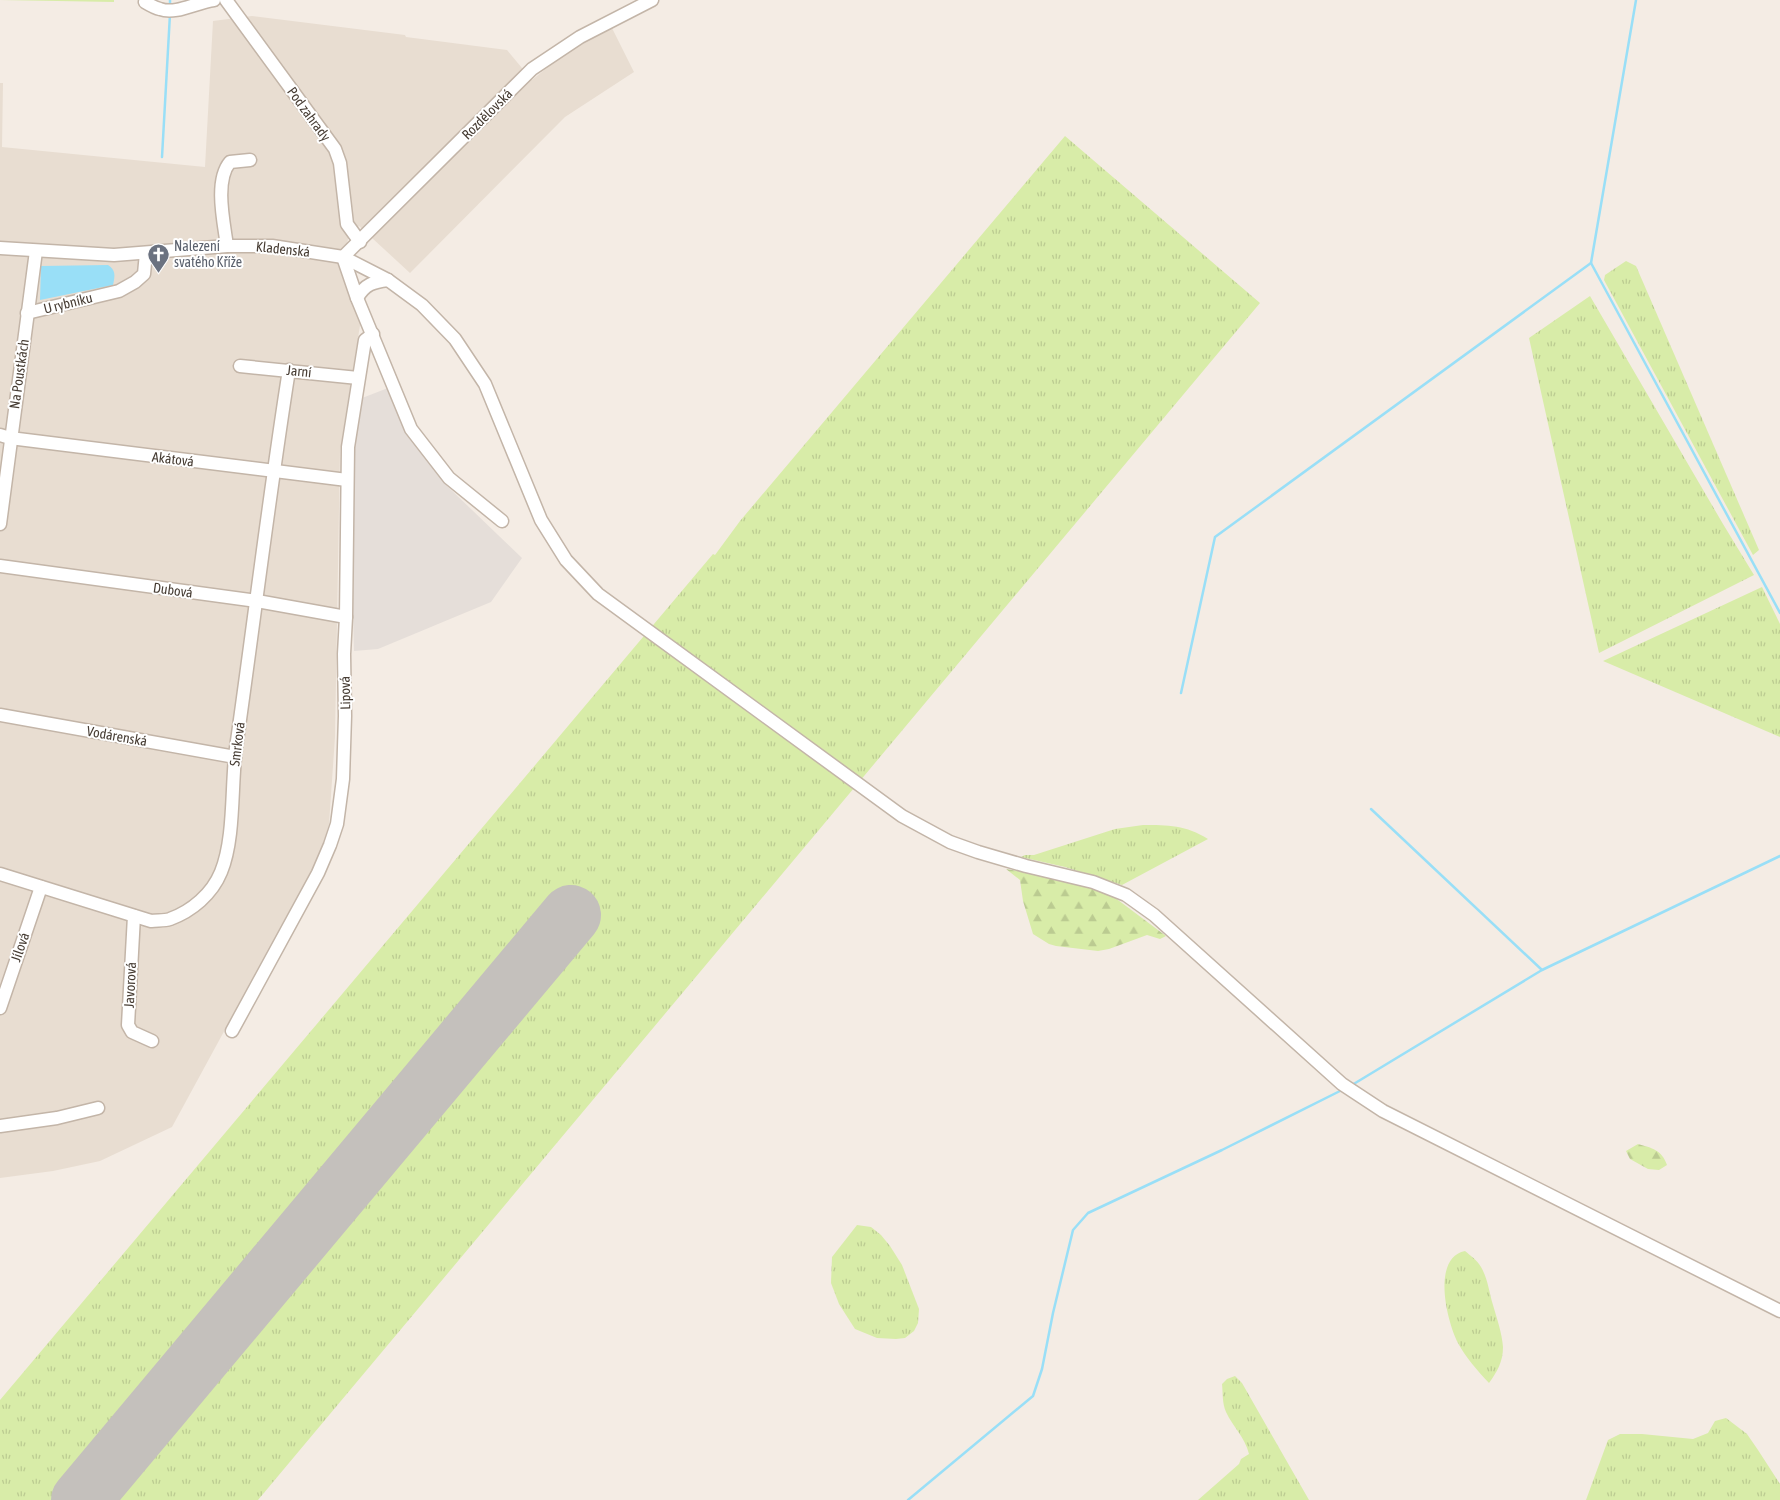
<svg xmlns="http://www.w3.org/2000/svg" width="1780" height="1500" viewBox="0 0 1780 1500" font-family="'Asap Condensed',sans-serif">
<style>
.residential{fill:#e8ddd1}
.industrial{fill:#e5ded9}
.grass{fill:url(#grass-tufts)}
.forest{fill:url(#forest-firs)}
.pitch{fill:#d8eca8}
.water{fill:#99dff7}
.lines{fill:none;stroke-linecap:round;stroke-linejoin:round}
.stream{stroke:#99dff7;stroke-width:2.5}
.runway{stroke:#c4c0bc;stroke-width:60}
.minor-casing{stroke:#c3b5a8;stroke-width:15}
.minor{stroke:#fff;stroke-width:12}
.labels{text-anchor:middle;stroke-width:4;stroke-linejoin:round;paint-order:stroke}
.street-label{font-size:14px;fill:#463c33;stroke:#fff}
.worship-label{font-size:14px;fill:#5b616d;stroke:#fff;text-anchor:start}
</style>
<defs>
<pattern id="grass-tufts" width="24" height="20" patternUnits="userSpaceOnUse" patternTransform="scale(1.25)"><rect width="24" height="20" fill="#d8eca8"/><path d="M3 7l-1-3M5 7V3M7 7l1-3M15 17l-1-3M17 17v-4M19 17l1-3" fill="none" stroke="#bbcb91"/></pattern>
<pattern id="forest-firs" width="22" height="20" patternUnits="userSpaceOnUse" patternTransform="scale(1.25)"><rect width="22" height="20" fill="#d8eca8"/><path d="M5 1l3.5 6h-7zM16 11l3.5 6h-7z" fill="#bbcb91"/></pattern>
</defs>
<rect width="100%" height="100%" fill="#f4ece4"/>
<!-- residential -->
<polygon class="residential" points="252,16 405,35 406,37 507,50 532,80 569,50 612,28 634,72 565,117 410,273 359,226 349,235 341,270 361,319 340,451 335,737 329,824 320,855 172,1127 100,1161 53,1171 0,1178 0,83 3,83 2,147 205,167 213,21"/>
<!-- industrial -->
<polygon class="industrial" points="388,388 409,436 446,485 522,558 491,602 378,649 354,651 350,490 357,400"/>
<!-- grass -->
<g class="grass">
<polygon points="1065,136 1260,303 258,1500 0,1500 0,1400 713,554 715,555 740,521"/>
<polygon points="1626,261 1636,266 1759,550 1753,555 1604,280 1605,275"/>
<polygon points="1590,296 1723,524 1754,575 1599,653 1529,338"/>
<polygon points="1762,587 1780,624 1780,737 1603,661"/>
<path d="M1143,825C1168,825 1186,825 1208,839L1122,885L1065,867L1021,857L1025,855H1034L1115,829Z"/>
<polygon points="857,1225 871,1227 881,1235 890,1246 902,1265 919,1309 918,1323 914,1331 905,1338 896,1339 877,1338 855,1329 839,1304 831,1283 832,1257"/>
<path d="M1465,1251C1471,1256 1477,1260 1481,1267C1488,1279 1489,1292 1493,1305C1497,1319 1502,1333 1503,1347C1503,1362 1497,1372 1489,1383C1477,1370 1466,1358 1458,1343C1447,1322 1431,1258 1465,1251Z"/>
<path d="M1235,1376L1242,1383L1309,1500H1198L1239,1464L1241,1459L1249,1454C1245,1437 1233,1427 1226,1412C1222,1403 1223,1393 1222,1384L1227,1379Z"/>
<polygon points="1726,1418 1747,1434 1758,1450 1780,1484 1780,1500 1586,1500 1608,1440 1620,1434 1642,1434 1693,1439 1708,1433 1715,1421"/>
</g>
<!-- forest -->
<g class="forest">
<polygon points="1006,869 1080,882 1106,891 1166,936 1160,939 1147,935 1109,949 1098,951 1056,946 1049,944 1033,934 1023,901 1020,880"/>
<path d="M1638,1144C1652,1148 1662,1150 1667,1165L1659,1170L1648,1169L1630,1159L1626,1151Z"/>
</g>
<!-- pitch -->
<polygon class="pitch" points="0,0 114,0 114,2"/>
<!-- water -->
<path class="water" d="M108,265C116,270 115,276 113,285L40,300L41,266Z"/>
<g class="lines">
<!-- stream -->
<g class="stream">
<polyline points="170,0 170,6"/>
<polyline points="1636,0 1591,263 1780,613"/>
<polyline points="162,157 170,14"/>
<polyline points="1181,693 1215,537 1591,263"/>
<polyline points="1371,809 1542,970"/>
<polyline points="1352,1085 1542,970 1780,856"/>
<polyline points="908,1500 1033,1396 1042,1369 1053,1313 1073,1230 1088,1213 1222,1150 1342,1090"/>
</g>
<!-- runway -->
<polyline class="runway" points="81,1500 571,915"/>
<defs>
<g id="minor">
<polyline points="226,0 335,149 340,163 347,224 360,242"/>
<path d="M145,2C150,5 155,8 160,9C176,15 197,2 214,0"/>
<path d="M227,246C224,223 214,181 230,162L250,160"/>
<polyline points="0,248 114,255 227,246 272,246 343,257 388,280 422,305 455,339 485,384 541,520 566,560 598,594 902,816 950,842 978,852 1026,866 1093,882 1126,895 1154,915 1342,1084 1383,1111 1780,1311"/>
<polyline points="343,257 532,69 580,37 652,0"/>
<polyline points="343,257 357,298 411,429 449,478 502,521"/>
<path d="M357,298C365,284 373,282 388,280"/>
<polyline points="27,313 119,291 135,282 144,274 146,253"/>
<polyline points="240,366 358,378"/>
<polyline points="0,435 10,438 347,480"/>
<polyline points="0,524 36,251"/>
<polyline points="0,566 257,601 346,617"/>
<polyline points="0,715 235,757"/>
<path d="M0,874L151,921C157,920 164,921 170,919C192,911 212,894 221,872C235,838 231,786 236,748C254,622 269,496 289,370"/>
<polyline points="134,916 128,1025 132,1032 152,1041"/>
<polyline points="0,1008 41,887"/>
<polyline points="232,1031 318,873 330,845 337,824 343,779 345,716 344,654 346,617 348,447 365,340 373,334"/>
<polyline points="0,1126 57,1118 98,1108"/>
</g>
</defs>
<!-- minor casing -->
<use href="#minor" class="minor-casing"/>
<!-- minor -->
<use href="#minor" class="minor"/>
</g>
<!-- icons -->
<defs>
<symbol id="church-pin" viewBox="-11 -11 22 30"><path d="M0 17L-7.5 6A9.5 9.5 0 1 1 7.5 6Z" fill="#6b7280" stroke="#fff"/><path d="M-1.2-6h2.4v3.5h3.3v2.4h-3.3V6h-2.4V-.1h-3.3v-2.4h3.3Z" fill="#fff"/></symbol>
</defs>
<g fill-rule="evenodd">
<use href="#church-pin" x="146" y="242" width="25" height="34"/>
</g>
<g class="labels">
<!-- street labels -->
<g class="street-label">
<text transform="translate(309 114) rotate(54)" y="5">Pod zahrady</text>
<text transform="translate(487 114) rotate(-45)" y="5">Rozdělovská</text>
<text transform="translate(283 249) rotate(6)" y="5">Kladenská</text>
<text transform="translate(68 303) rotate(-14)" y="5">U rybníku</text>
<text transform="translate(299 371) rotate(6)" y="5">Jarní</text>
<text transform="translate(19 374) rotate(-82)" y="5">Na Poustkách</text>
<text transform="translate(173 459) rotate(7)" y="5">Akátová</text>
<text transform="translate(173 590) rotate(8)" y="5">Dubová</text>
<text transform="translate(345 693) rotate(-91)" y="5">Lipová</text>
<text transform="translate(117 736) rotate(10)" y="5">Vodárenská</text>
<text transform="translate(237 744) rotate(-83)" y="5">Smrková</text>
<text transform="translate(20 947) rotate(-71)" y="5">Jílová</text>
<text transform="translate(130 985) rotate(-87)" y="5">Javorová</text>
</g>
<!-- worship labels -->
<g class="worship-label">
<text x="174" y="251">Nalezení<tspan x="174" dy="16">svatého Kříže</tspan></text>
</g>
</g>
</svg>
